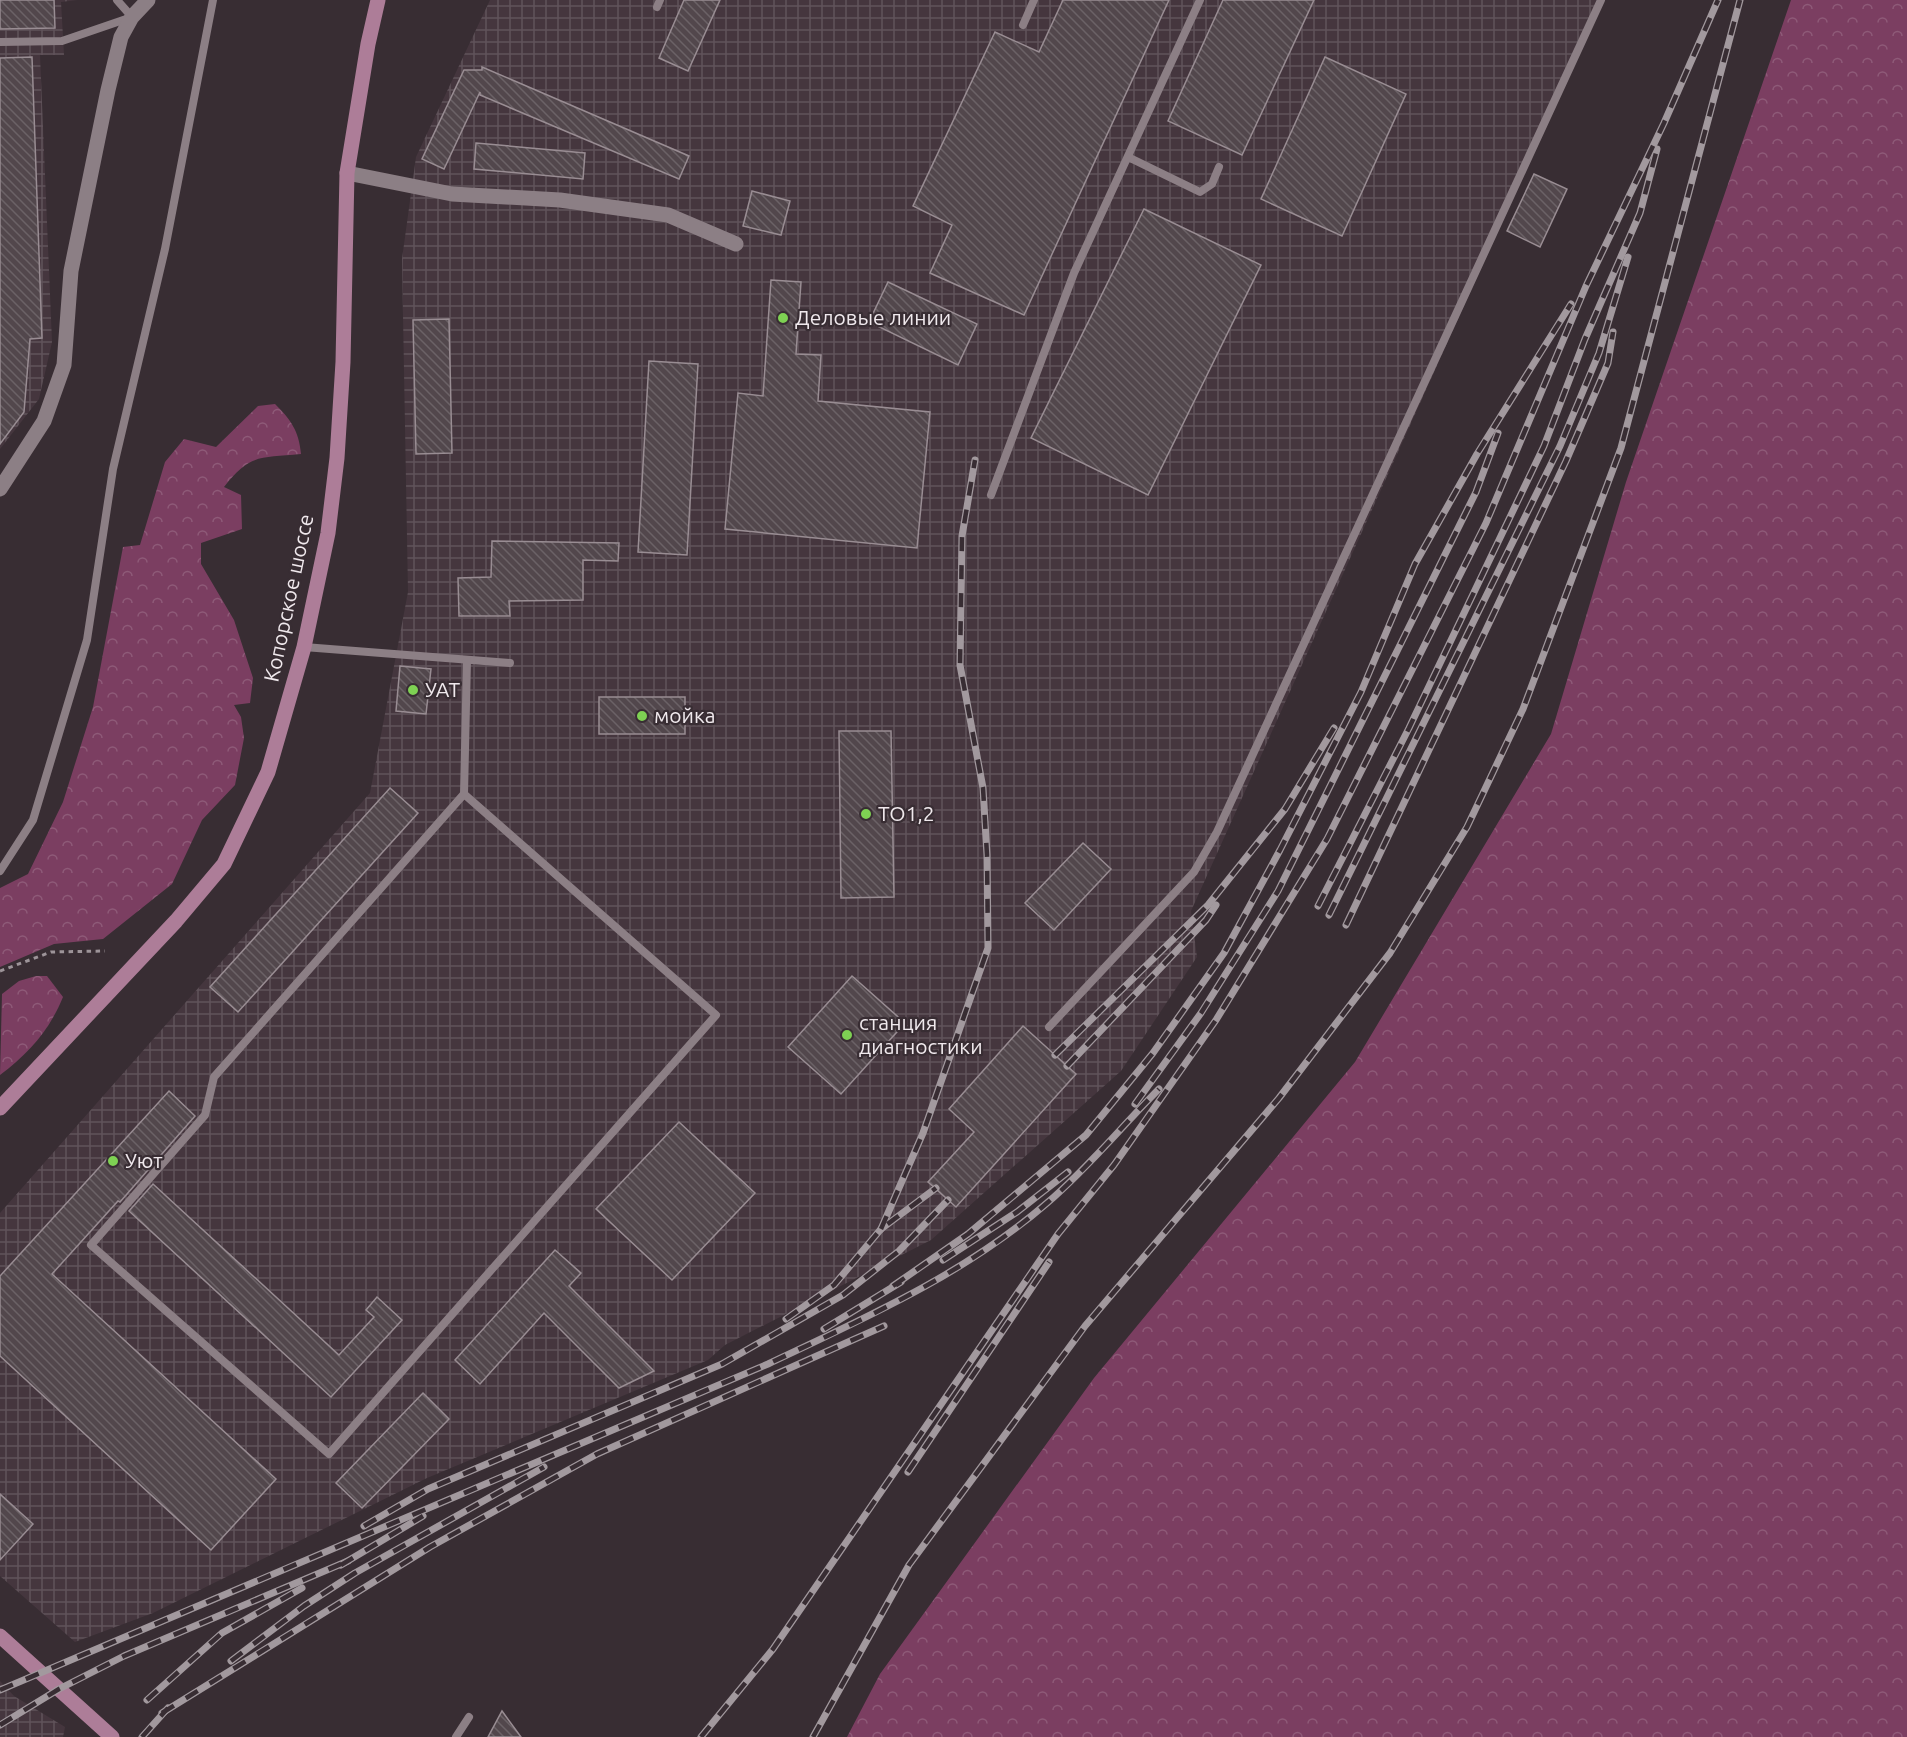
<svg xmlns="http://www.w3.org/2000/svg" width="1907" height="1737" viewBox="0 0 1907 1737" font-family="Ubuntu,sans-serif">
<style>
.industrial{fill:url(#industrial-grid)}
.forest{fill:url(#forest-crowns)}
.building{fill:url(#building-back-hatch);stroke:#998d93;stroke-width:1.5}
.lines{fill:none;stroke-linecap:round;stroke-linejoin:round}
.path{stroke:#9d9499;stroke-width:3;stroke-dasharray:4.5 4.5;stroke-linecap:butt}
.service{stroke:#8c7f85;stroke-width:8}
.minor{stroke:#8c7f85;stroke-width:15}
.secondary{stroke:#ad7d98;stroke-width:15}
.rail-casing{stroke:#a2999e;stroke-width:7}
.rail{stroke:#382d33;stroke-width:4.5;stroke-dasharray:14;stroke-linecap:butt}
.poi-dot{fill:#7ed153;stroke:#382d33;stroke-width:2}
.labels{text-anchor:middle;stroke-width:4.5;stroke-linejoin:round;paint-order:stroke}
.poi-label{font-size:21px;fill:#f0e9ed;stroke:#382d33;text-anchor:start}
.street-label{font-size:21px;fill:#f0e9ed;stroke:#382d33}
</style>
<defs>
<pattern id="industrial-grid" width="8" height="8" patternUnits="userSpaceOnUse" patternTransform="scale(1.5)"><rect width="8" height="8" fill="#45363e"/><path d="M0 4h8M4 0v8" fill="none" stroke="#60535a"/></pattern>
<pattern id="forest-crowns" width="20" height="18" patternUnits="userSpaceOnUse" patternTransform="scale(1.5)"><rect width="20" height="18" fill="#7b3e61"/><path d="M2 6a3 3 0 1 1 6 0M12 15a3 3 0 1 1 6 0" fill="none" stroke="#8e5a78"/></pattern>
<pattern id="building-back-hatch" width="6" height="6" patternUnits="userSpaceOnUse" patternTransform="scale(1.5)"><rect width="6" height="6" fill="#52474c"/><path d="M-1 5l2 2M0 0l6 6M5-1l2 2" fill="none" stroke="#6b6266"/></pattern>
</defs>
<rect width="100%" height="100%" fill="#382d33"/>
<!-- industrial -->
<g class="industrial">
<polygon points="0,0 77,0 61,2 64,55 40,55 52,342 39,399 0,449"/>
<polygon points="490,0 1605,0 1573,64 1191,911 1197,957 1121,1071 931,1240 725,1345 708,1360 427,1478 153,1613 75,1642 0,1576 0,1213 370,793 408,592 402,259 416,157"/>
<polygon points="0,1681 14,1696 65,1727 63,1737 0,1737"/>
</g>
<!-- forest -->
<g class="forest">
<polygon points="1791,0 1907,0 1907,1737 847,1737 880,1674 1094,1378 1355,1062 1551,734 1626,482"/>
<path d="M275,404C291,420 299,431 301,454C261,458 250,453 224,487L241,495L242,529L201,543V564L234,620L253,678L250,703L234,705L241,717L244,738L235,785L202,820L172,884L103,939L54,944L0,967V888L28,874L63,802L93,707L123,547L140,545L165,462L184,439L216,447L258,406Z"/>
<path d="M36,976H47L63,997C49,1031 29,1053 0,1075L2,994L19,981Z"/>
</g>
<!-- building -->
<g class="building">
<polygon points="0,0 54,0 55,28 0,29"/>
<polygon points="684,0 720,0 688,71 659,58"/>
<polygon points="1063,0 1169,0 1024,315 930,273 952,225 913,206 995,32 1039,52"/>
<polygon points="1223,0 1314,0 1242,155 1168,121"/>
<polygon points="32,57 42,338 30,339 24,412 0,444 0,58"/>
<polygon points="1325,57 1406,94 1342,236 1261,199"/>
<polygon points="482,67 689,156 679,179 480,95 480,92 444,169 422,159 464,70 482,70"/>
<polygon points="476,143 585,153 583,179 474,169"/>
<polygon points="1534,174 1567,189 1540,247 1507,231"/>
<polygon points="752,191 790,201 781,235 743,226"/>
<polygon points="1144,209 1261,265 1148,495 1031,438"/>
<polygon points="771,280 801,282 796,354 821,355 818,401 930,412 917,548 725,529 738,393 763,396"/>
<polygon points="888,282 977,324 958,365 869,322"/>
<polygon points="449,319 452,453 416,454 413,320"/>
<polygon points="649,361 698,364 687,555 638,552"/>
<polygon points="492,541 619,543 618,561 583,560 583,600 509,601 510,616 459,616 458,578 491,577"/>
<polygon points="400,666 431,669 426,714 396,711"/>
<rect x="599" y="697" width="86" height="37"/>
<polygon points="839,731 891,731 894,897 841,898"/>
<polygon points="390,788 418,813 238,1012 210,987"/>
<polygon points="1083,843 1111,869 1054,930 1025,903"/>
<polygon points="852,976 905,1023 841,1094 788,1047"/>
<polygon points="1023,1026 1076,1074 956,1207 928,1182 974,1132 949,1109"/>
<polygon points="169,1091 195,1116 120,1202 118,1201 52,1274 276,1479 211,1550 0,1356 0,1276"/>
<polygon points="679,1122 755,1193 672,1280 596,1209"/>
<polygon points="153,1184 339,1355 374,1317 366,1310 377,1297 402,1320 331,1397 129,1211"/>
<polygon points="555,1250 581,1273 569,1286 654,1371 619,1388 544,1313 480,1384 455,1360"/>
<polygon points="423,1393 449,1419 362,1508 336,1483"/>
<polygon points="0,1494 33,1524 0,1560"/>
<polygon points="502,1711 521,1737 488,1737"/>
</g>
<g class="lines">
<!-- path -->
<polyline class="path" points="0,971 51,952 105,951"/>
<!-- service -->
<g class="service">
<polyline points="657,7 660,0"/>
<polyline points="1023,25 1034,0"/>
<polyline points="0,42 62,41 132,17 117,0"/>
<polyline points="1128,157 1200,192 1212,184 1219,167"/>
<polyline points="991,495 1074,273 1200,0"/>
<polyline points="304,647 510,663"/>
<polyline points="464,794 716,1015 329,1454 91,1245 205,1115 214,1077 464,794 467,660"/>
<polyline points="0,871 33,820 87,640 113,469 165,249 213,0"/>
<polyline points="1049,1027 1194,872 1217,832 1601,0"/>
<polyline points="456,1737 469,1717"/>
</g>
<!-- minor -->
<g class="minor">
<polyline points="347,173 452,194 560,200 668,215 736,244"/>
<polyline points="0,489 44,421 64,365 71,271 108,90 121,37 132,17 148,0"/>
</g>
<!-- secondary -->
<g class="secondary">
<polyline points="0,1108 176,921 224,864 268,772 304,647 328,533 337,458 343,362 347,173 368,44 378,0"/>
<polyline points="0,1636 112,1737"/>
</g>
<defs>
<g id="rail">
<polyline points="1318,906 1409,728 1544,446 1585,339 1640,213 1657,149"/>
<polyline points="1329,915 1560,446 1599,353 1628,257"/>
<polyline points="1346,925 1566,461 1608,363 1613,332"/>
<polyline points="1055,1055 1208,905 1285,809 1334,728"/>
<polyline points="1067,1066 1206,920 1216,905"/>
<polyline points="1135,1104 1201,1013 1278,891 1476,492 1498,433"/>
<polyline points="881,1229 923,1133 988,948 987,855 983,788 960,665 962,536 975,460"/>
<polyline points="943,1260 1017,1212 1068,1172"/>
<polyline points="893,1286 968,1234 1086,1135 1153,1053 1224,953 1280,850 1361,692 1415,564 1477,454 1571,304"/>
<polyline points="786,1319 834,1285 881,1229 936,1188"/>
<polyline points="824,1329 901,1282"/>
<polyline points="908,1472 1049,1262"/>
<polyline points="364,1526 428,1489 722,1364 843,1295 899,1251 948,1200"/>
<polyline points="341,1565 423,1516"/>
<polyline points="231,1661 304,1606 355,1573 544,1467"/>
<path d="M0,1690L768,1364C865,1318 965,1274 1047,1203C1087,1169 1122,1126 1159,1089"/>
<polyline points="147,1700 222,1633 302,1588"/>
<polyline points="162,1713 430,1547 597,1454 884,1326"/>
<polyline points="0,1725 59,1689 124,1656 348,1561"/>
<polyline points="142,1737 168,1708"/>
<polyline points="701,1737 773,1649 1058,1234 1114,1165 1216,1020 1327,839 1486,523 1586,286 1664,123 1718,0"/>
<polyline points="813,1737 909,1565 1085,1326 1279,1098 1390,953 1467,827 1523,709 1621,448 1740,0"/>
</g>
</defs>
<!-- rail casing -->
<use href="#rail" class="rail-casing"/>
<!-- rail -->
<use href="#rail" class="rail"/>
</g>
<!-- markers -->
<g class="poi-dot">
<circle cx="783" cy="318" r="6"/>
<circle cx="413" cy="690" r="6"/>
<circle cx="642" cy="716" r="6"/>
<circle cx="866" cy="814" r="6"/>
<circle cx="847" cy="1035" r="6"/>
<circle cx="113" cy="1161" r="6"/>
</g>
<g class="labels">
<!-- poi labels -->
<g class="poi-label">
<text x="795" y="325">Деловые линии</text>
<text x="425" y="697">УАТ</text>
<text x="654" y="723">мойка</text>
<text x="878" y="821">ТО1,2</text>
<text x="859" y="1030">станция<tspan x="859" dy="24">диагностики</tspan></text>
<text x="125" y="1168">Уют</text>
</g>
<!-- street labels -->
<g class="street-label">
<text transform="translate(289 598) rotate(-78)" y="7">Копорское шоссе</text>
</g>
</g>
</svg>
